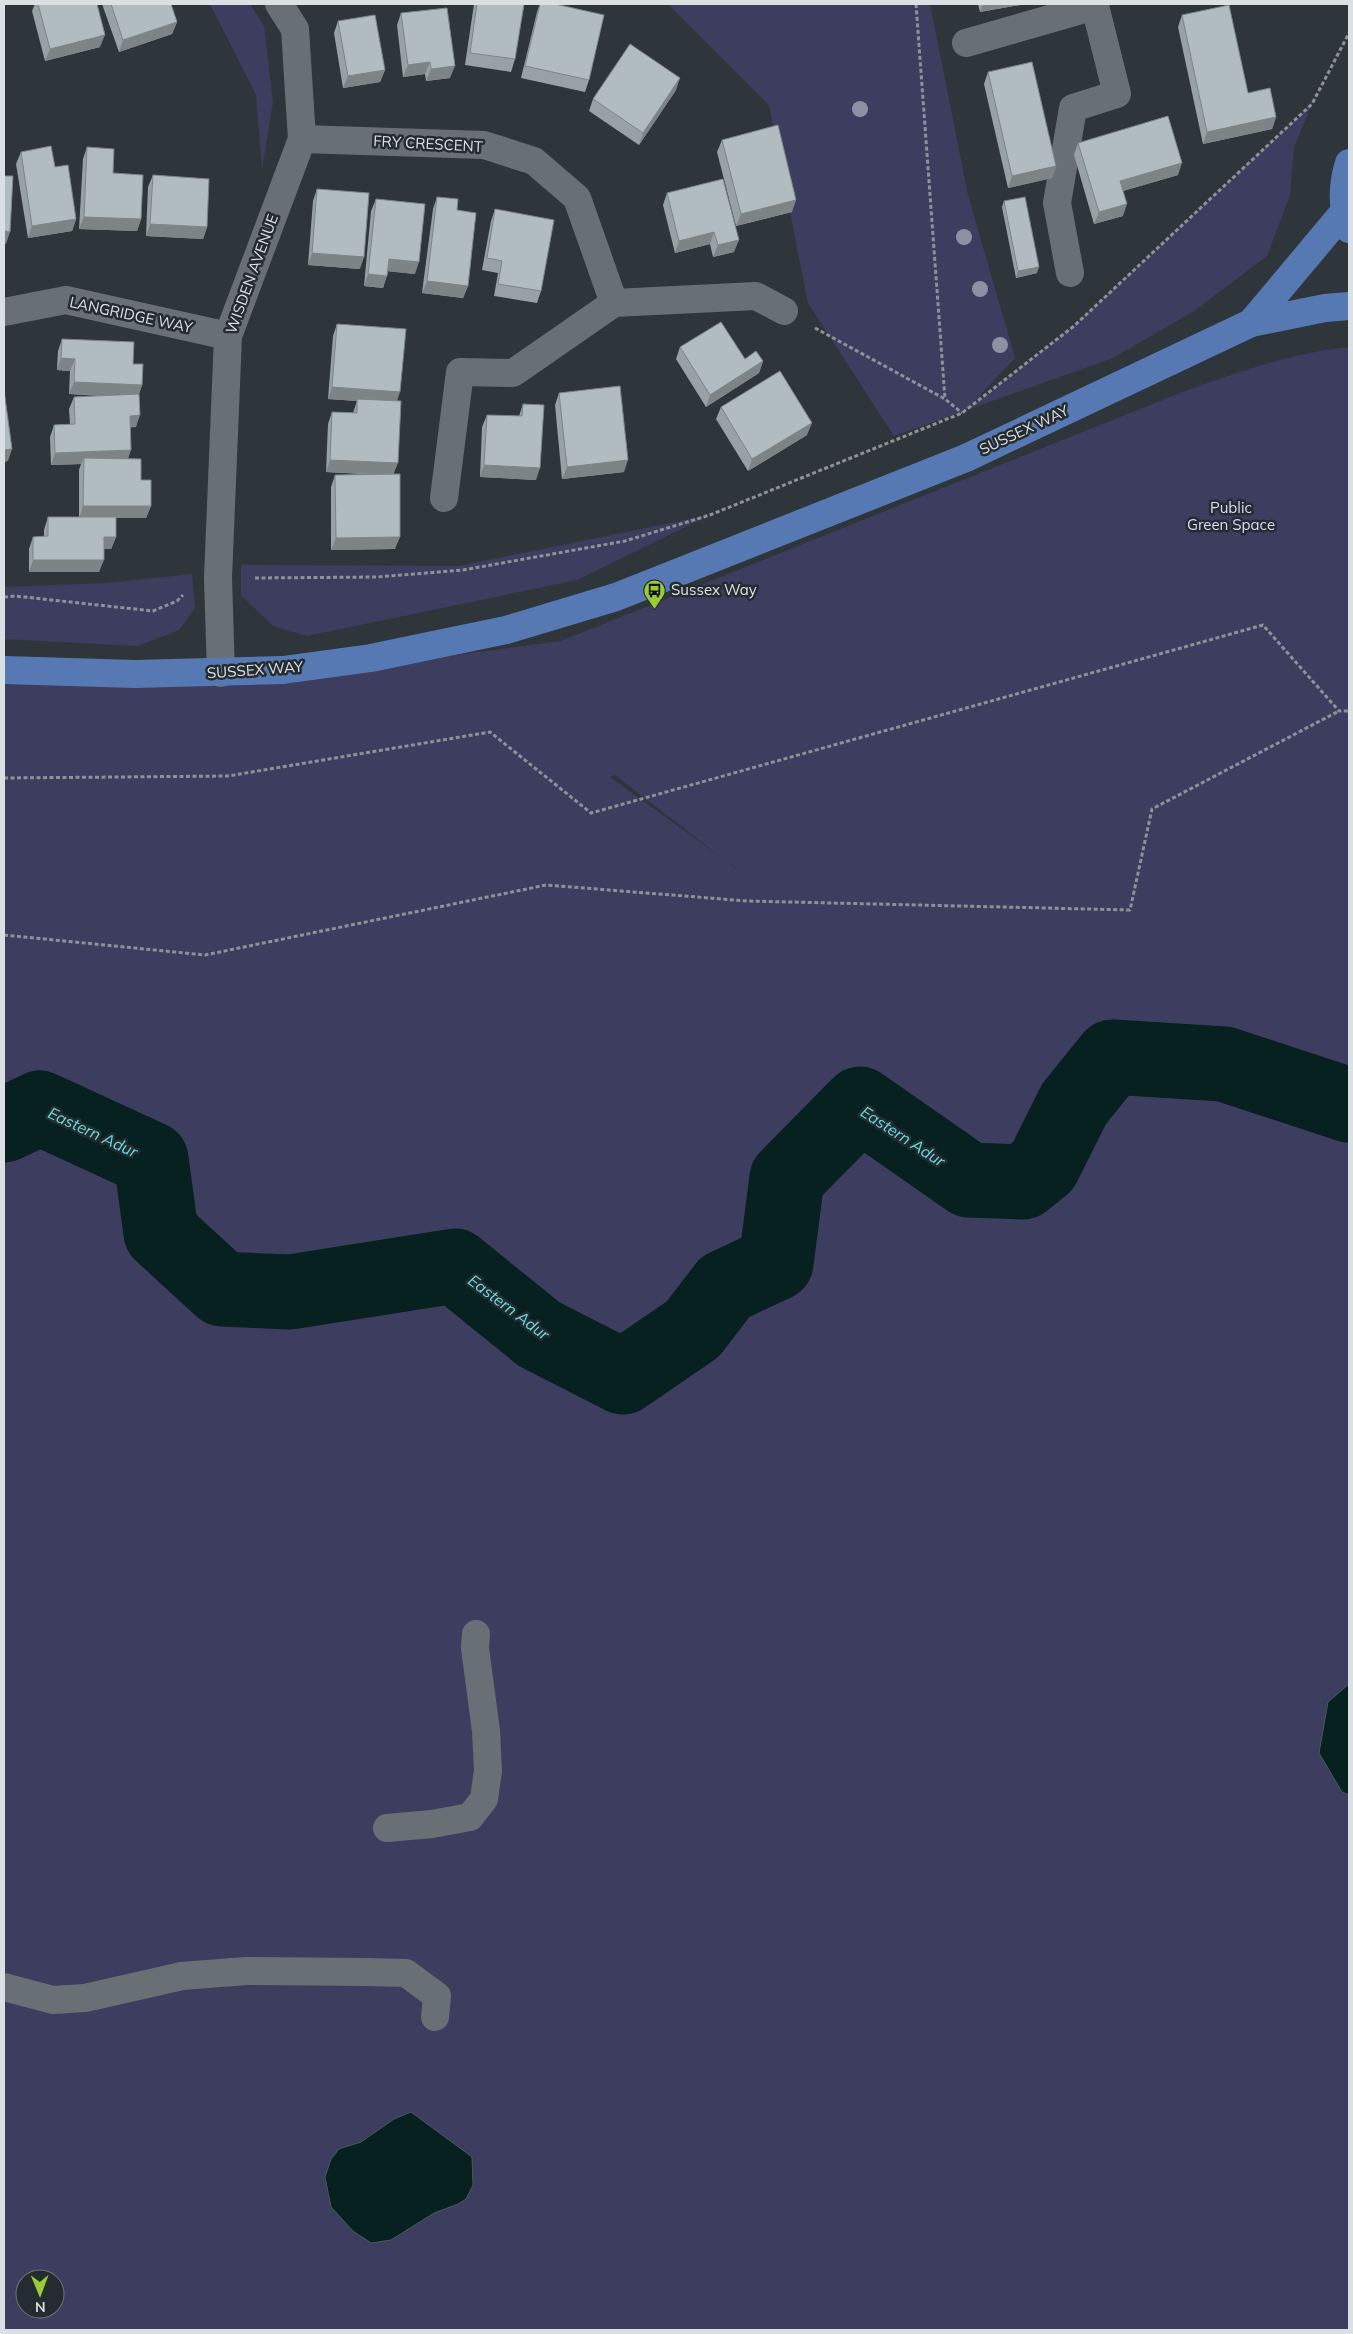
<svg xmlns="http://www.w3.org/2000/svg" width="1353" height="2334" viewBox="0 0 1353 2334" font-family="Mulish,sans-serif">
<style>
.green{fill:#3d3d60;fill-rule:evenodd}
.water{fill:#072020;stroke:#475a5a}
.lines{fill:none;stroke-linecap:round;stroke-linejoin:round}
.river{stroke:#072020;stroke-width:75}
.path{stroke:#8c9296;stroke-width:3;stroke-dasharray:4 2.5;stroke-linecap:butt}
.minor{stroke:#687076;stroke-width:28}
.major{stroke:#5779b3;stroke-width:28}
.tree{fill:#8d91a4}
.wall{fill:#98a2a5}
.shaded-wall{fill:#7c8486}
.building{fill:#b1bcc0;stroke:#7c8486}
.labels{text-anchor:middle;stroke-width:5;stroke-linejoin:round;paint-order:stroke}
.street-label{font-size:15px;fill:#dbe0e3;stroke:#252c31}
.park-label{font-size:15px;fill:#dadbfa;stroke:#252c31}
.poi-label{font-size:15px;fill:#dbe0e3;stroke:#252c31;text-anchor:start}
.water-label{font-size:16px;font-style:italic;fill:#67dedd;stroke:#252c31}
</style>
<rect width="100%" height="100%" fill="#2f363b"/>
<!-- green -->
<g class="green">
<polygon points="210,4 250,4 264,26 273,102 262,169 256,95"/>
<polygon points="668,4 930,4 968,195 1015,358 966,410 1074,326 1312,104 1294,147 1290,195 1267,256 1194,311 1113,358 894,436 808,303 769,105"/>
<path d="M1349,347V2330H4V679L269,680L561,641L1180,393C1235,373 1291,353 1349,347ZM615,775L735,868H736L610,777ZM25,2279H55V2309H25Z"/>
<polygon points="710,515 577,580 307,636 273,626 241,595 241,565 458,566"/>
<polygon points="192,574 195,608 179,630 138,646 4,639 4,587 107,583"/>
</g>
<!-- water -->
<g class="water">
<polygon points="1349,1684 1349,1795 1342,1792 1319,1753 1328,1702"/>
<polygon points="411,2112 472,2157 473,2185 466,2199 458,2204 434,2213 391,2240 371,2243 353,2231 331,2207 325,2177 331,2159 339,2149 361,2142 394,2119"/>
</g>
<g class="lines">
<!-- river -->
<polyline class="river" points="4,1125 40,1108 151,1159 161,1233 222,1289 290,1292 455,1266 539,1334 623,1377 693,1329 725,1287 776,1263 787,1178 860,1104 969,1180 1023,1182 1043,1166 1074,1104 1112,1057 1224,1064 1349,1105"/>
<!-- path -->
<g class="path">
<polyline points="916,4 945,399"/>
<polyline points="815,328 945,399 962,413"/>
<polyline points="255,578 377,577 463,570 625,541 710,515 962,413 1074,326 1312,104 1349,33"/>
<polyline points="4,597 15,596 153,611 177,601 183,595"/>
<polyline points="4,778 228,776 490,732 591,813 1263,625 1339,711 1349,711"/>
<polyline points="4,935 205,955 546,885 747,901 1130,910 1152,809 1339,711"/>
</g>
<!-- minor -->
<g class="minor">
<polyline points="966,43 1095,6 1117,94 1073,108 1057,203 1070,273"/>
<polyline points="302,139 484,145 534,161 577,198 614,303"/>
<polyline points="4,312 66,300 228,336"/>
<polyline points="444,498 460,372 513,373 614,303 756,296 784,311"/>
<polyline points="221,673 218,578 228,336 302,139 295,29 279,4"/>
<polyline points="387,1828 432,1824 470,1817 484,1799 488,1771 486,1731 475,1648 476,1634"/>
<polyline points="4,1987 53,2000 85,1998 182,1976 246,1971 366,1972 406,1973 437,1996 435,2017"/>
</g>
<!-- major -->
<g class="major">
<path d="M1349,163C1342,185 1342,207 1349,229"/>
<polyline points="1251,323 1344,212"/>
<polyline points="4,670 135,674 283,670 371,658 506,630 616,597 966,458 1251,323 1325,308 1349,306"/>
</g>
</g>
<!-- trees -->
<g class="tree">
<circle cx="860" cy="109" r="8"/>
<circle cx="964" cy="237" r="8"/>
<circle cx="980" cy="289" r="8"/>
<circle cx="1000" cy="345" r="8"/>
</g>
<!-- wall -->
<g class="wall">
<polygon points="35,4 97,4 100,47 45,61 32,11"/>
<polygon points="102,4 171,4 177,22 172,34 119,52"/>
<polygon points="474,4 524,4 515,59 511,72 465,65"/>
<polygon points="540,4 555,4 589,80 585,92 521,78 537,12"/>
<polygon points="978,4 1020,4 1020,5 980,12"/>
<polygon points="401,13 450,78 426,81 425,74 403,77 397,25"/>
<polygon points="1182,15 1248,93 1276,117 1272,129 1203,144 1178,27"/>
<polygon points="338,21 385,70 380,82 343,88 334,33"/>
<polygon points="988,72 1056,166 1052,178 1008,188 984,84"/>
<polygon points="676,90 639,145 589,111 593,99"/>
<polygon points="722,140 792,212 736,226 717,152"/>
<polygon points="1078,143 1178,175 1123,191 1123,216 1094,224 1074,155"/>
<polygon points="87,147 113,173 141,219 137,231 79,229 83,159"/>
<polygon points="21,152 55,167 76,219 72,231 28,238 16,164"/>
<polygon points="153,175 207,227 203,239 146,236 148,187"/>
<polygon points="723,179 734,252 713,257 710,244 675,253 663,205 667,193"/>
<polygon points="317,189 360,269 308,265 313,201"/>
<polygon points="437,197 457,210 468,286 463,298 422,293 433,209"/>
<polygon points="376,199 415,274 388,271 383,288 364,286 371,211"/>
<polygon points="1004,201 1037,273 1016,278 1002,207"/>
<polygon points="495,209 541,291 537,303 494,296 498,273 482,270 491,221"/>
<polygon points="337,324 397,401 394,474 395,549 331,550 331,487 335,475 379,475 326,472 328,424 332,412 353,413 357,401 328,399 333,336"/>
<polygon points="62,339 133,364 142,385 139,394 136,427 130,427 128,459 141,480 151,506 146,518 116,518 116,537 111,549 104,549 99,572 29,572 29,549 33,537 44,536 44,530 48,517 79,517 79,470 81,464 51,465 50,437 54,425 70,424 69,409 74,397 100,396 69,394 70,371 57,370 58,351"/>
<polygon points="680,347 745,359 763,361 759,373 706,407 676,359"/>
<polygon points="559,393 624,472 562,479 555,405"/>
<polygon points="523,404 536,480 480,477 482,427 487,415 519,416"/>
<polygon points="721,407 807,435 748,471 716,419"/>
</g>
<!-- shaded-wall -->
<g class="shaded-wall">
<polygon points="996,4 1020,4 1020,5 980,12 982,6"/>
<polygon points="177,22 172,34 119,52 123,40"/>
<polygon points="105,35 100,47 45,61 50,49"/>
<polygon points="430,62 425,74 403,77 408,65"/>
<polygon points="455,66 450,78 426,81 431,69"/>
<polygon points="385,70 380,82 343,88 348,76"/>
<polygon points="680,78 676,90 639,145 643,133"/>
<polygon points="1276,117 1272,129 1203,144 1207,132"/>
<polygon points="1182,163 1178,175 1116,193 1120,181"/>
<polygon points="1056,166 1052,178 1008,188 1012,176"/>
<polygon points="796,200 792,212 736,226 741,214"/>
<polygon points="1127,204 1123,216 1094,224 1099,212"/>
<polygon points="84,217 141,219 137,231 79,229"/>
<polygon points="76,219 72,231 28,238 32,226"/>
<polygon points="150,224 207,227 203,239 146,236"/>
<polygon points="4,231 10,232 6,244 4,243"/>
<polygon points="714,232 710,244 675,253 679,241"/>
<polygon points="739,240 734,252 713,257 718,245"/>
<polygon points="312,253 364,257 360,269 308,265"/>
<polygon points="389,259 419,262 415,274 384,271"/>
<polygon points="1039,267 1037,273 1016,278 1018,271"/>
<polygon points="368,274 387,276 383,288 364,286"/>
<polygon points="427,281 468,286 463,298 422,293"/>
<polygon points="61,358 75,359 70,371 57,370"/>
<polygon points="763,361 759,373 706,407 710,395"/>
<polygon points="74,382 142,385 138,397 69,394"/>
<polygon points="332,387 400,392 396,404 357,399 357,401 328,399"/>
<polygon points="140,415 136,427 126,428 130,416"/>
<polygon points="812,423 807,435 748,471 752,459"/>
<polygon points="12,449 8,461 4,462 4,450"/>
<polygon points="131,450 127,462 84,458 81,464 51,465 55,453"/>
<polygon points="330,460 398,463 393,475 326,472"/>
<polygon points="628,460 624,472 562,479 567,467"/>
<polygon points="484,465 540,468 536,480 480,477"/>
<polygon points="83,506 151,506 146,518 79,518"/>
<polygon points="104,537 116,537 111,549 99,549"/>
<polygon points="400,537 395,549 331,550 336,538"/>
<polygon points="33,560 104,560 99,572 29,572"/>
</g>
<!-- building -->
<g class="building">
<polygon points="38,4 97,4 105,35 50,49"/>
<polygon points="111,4 171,4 177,22 123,40"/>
<polygon points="477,4 524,4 515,59 470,53"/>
<polygon points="540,4 555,4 604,15 589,80 525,66"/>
<polygon points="981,4 996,4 982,6"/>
<polygon points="1229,5 1248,93 1270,88 1276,117 1207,132 1182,15"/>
<polygon points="447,8 455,66 431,69 430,62 408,65 401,13"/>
<polygon points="375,15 385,70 348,76 338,21"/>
<polygon points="630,44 680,78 643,133 593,99"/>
<polygon points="1032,62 1056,166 1012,176 988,72"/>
<polygon points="1168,116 1182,163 1120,181 1127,204 1099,212 1078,143"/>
<polygon points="778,125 796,200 741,214 722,140"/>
<polygon points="51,146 55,167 68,165 76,219 32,226 21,152"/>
<polygon points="87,147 114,149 113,173 143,175 141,219 84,217"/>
<polygon points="153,175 209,179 207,227 150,224"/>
<polygon points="4,176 13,176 10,232 4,231"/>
<polygon points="723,179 739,240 718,245 714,232 679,241 667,193"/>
<polygon points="317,189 369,193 364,257 312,253"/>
<polygon points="437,197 458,199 457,210 476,213 468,286 427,281"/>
<polygon points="1025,197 1039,267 1018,271 1004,201"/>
<polygon points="376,199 425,204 419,262 389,259 387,276 368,274"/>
<polygon points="495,209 554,220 541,291 498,284 502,261 487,258"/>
<polygon points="721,322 745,359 756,351 763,361 710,395 680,347"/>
<polygon points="337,324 406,329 400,392 332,387"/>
<polygon points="62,339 134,342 133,364 143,364 142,385 74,382 75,359 61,358"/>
<polygon points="780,371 812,423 752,459 721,407"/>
<polygon points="620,386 628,460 567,467 559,393"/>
<polygon points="4,390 12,449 4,450"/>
<polygon points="139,394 140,415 130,416 131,450 55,453 54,425 75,424 74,397"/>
<polygon points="357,399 401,401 398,463 330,460 332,412 357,413"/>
<polygon points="523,404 544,405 540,468 484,465 487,415 522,416"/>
<polygon points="84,458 141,459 141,480 151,480 151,506 83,506"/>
<polygon points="400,474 400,537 336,538 335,475"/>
<polygon points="48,517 116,517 116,537 104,537 104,560 33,560 33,537 48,536"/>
</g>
<!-- icons -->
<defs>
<symbol id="bus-pin" viewBox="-11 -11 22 30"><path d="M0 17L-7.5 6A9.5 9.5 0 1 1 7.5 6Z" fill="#98cb36" stroke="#252c31"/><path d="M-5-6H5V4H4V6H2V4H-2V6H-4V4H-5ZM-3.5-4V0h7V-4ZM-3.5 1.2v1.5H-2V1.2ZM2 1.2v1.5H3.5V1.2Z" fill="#111"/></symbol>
</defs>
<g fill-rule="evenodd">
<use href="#bus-pin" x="642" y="578" width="25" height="34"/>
</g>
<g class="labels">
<!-- street labels -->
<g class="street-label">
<text transform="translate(428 144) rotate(3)" y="5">FRY CRESCENT</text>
<text transform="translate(252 274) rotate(-70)" y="5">WISDEN AVENUE</text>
<text transform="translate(131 315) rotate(12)" y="5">LANGRIDGE WAY</text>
<text transform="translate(1024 430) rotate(-25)" y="5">SUSSEX WAY</text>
<text transform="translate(255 670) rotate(-4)" y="5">SUSSEX WAY</text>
</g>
<!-- park labels -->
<g class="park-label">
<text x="1231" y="513">Public<tspan x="1231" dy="17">Green Space</tspan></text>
</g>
<!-- poi labels -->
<g class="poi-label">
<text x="671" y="595">Sussex Way</text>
</g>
<!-- water labels -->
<g class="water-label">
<text transform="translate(93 1132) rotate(25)" y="6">Eastern Adur</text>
<text transform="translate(903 1136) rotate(33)" y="6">Eastern Adur</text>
<text transform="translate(509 1307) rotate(37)" y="6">Eastern Adur</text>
</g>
</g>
<!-- border -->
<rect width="1353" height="2334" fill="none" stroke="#dbe0e3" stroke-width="10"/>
<!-- north arrow -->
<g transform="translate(40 2294) rotate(179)"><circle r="24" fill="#252c31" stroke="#6e7478"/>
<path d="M0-4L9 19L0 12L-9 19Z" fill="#98cb36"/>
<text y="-8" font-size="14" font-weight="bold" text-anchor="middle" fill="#dbe0e3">N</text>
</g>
</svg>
